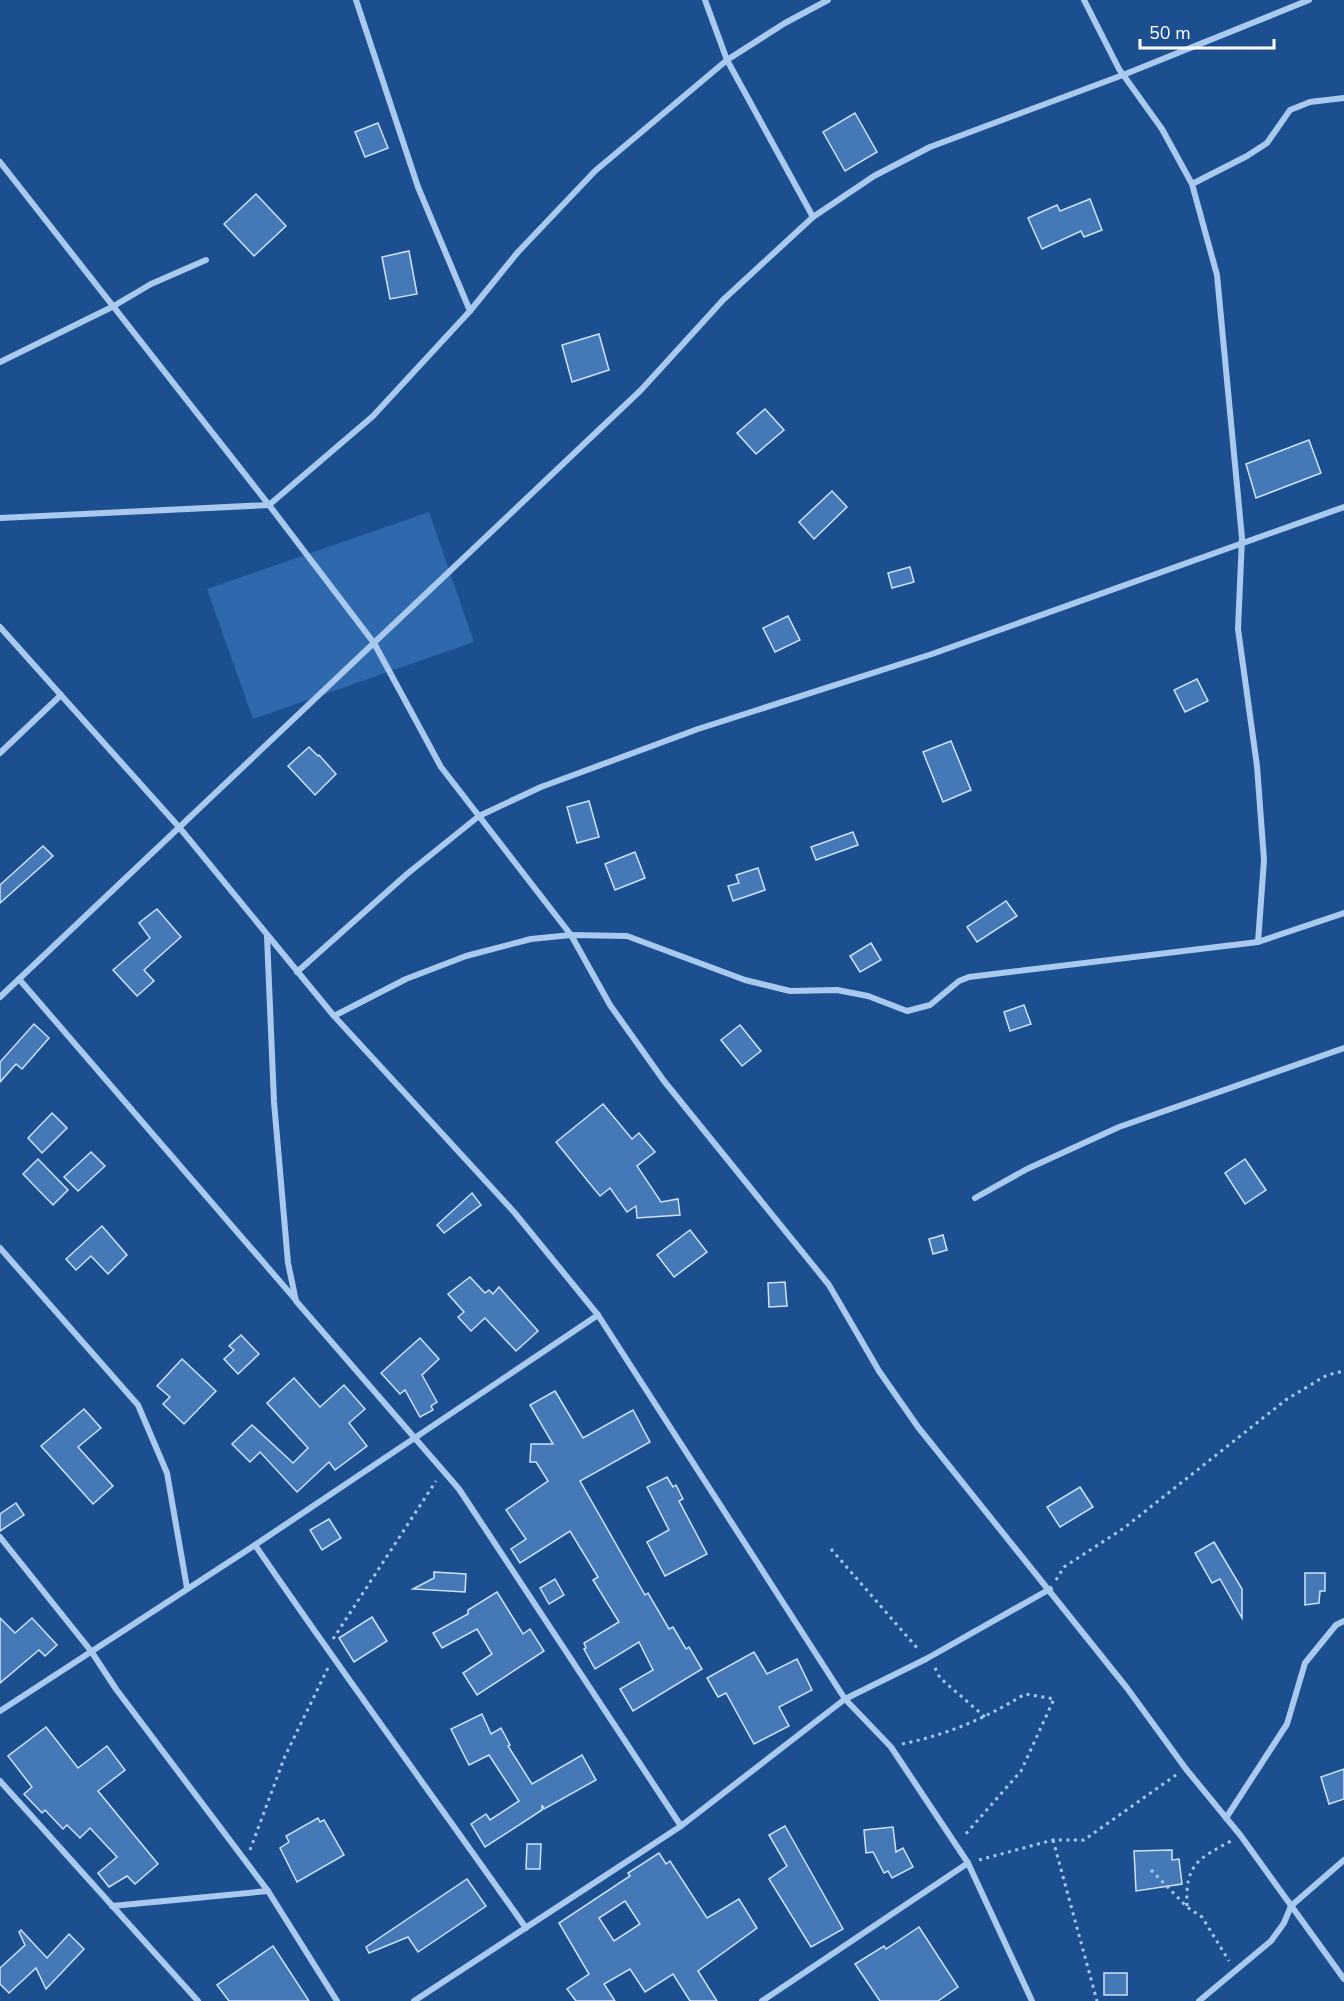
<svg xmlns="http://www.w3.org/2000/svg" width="1344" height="2001" viewBox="0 0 1344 2001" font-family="'Nunito Sans',sans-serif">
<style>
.green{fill:#2e69ad}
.building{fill:#4478b7;stroke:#cfe3fa;stroke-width:1.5;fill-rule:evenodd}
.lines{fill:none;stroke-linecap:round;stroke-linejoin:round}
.path{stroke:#a9c9ee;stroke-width:3;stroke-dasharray:3 4.5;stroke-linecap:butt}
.street{stroke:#a9c9ee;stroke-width:6}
</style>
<rect width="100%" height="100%" fill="#1b4f8f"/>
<!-- green -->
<polygon class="green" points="429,512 474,642 253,719 207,589"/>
<!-- building -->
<g class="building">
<polygon points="855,113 877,152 845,171 823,132"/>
<polygon points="378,123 388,148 365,157 355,132"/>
<polygon points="256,194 286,226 254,256 224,224"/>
<polygon points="1090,199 1102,230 1084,237 1081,231 1042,249 1028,218 1057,205 1060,211"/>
<polygon points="409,251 417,294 390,299 382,257"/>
<polygon points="599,334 609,370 572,382 562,345"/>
<polygon points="765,409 784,430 756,454 737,433"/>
<polygon points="1309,440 1321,473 1256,498 1246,464"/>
<polygon points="832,491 847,507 814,539 799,522"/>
<polygon points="910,567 914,582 892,588 888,573"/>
<polygon points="788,616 800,640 775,652 763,628"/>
<polygon points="1197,679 1208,701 1185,712 1174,690"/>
<polygon points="951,741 971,790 943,802 923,752"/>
<polygon points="309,747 318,756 319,755 336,774 315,795 288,766"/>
<polygon points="589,801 599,837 577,843 567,807"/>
<polygon points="853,832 858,845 816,860 811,847"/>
<polygon points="43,846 53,856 0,903 0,885"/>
<polygon points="635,852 645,878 615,890 605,864"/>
<polygon points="758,868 765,890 733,901 728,886 739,883 736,875"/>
<polygon points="1006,901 1017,916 977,942 967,927"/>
<polygon points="157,909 181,937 144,970 154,981 137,996 113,970 150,938 139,923"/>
<polygon points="871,943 881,960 860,972 850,956"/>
<polygon points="1024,1005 1031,1024 1010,1031 1004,1012"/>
<polygon points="34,1024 49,1038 22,1069 16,1064 0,1082 0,1062"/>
<polygon points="740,1025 761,1051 742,1066 721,1040"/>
<polygon points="603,1104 632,1139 639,1133 655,1152 637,1166 661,1202 678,1199 680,1215 637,1218 636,1206 627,1212 610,1188 600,1196 556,1142"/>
<polygon points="52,1113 67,1128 42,1153 28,1138"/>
<polygon points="91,1152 105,1166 78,1191 64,1177"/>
<polygon points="38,1159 68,1190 53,1205 23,1174"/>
<polygon points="1245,1159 1266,1190 1245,1204 1225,1173"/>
<polygon points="472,1193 481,1205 444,1233 437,1225"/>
<polygon points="102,1226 127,1255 108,1274 91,1256 76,1270 66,1259"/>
<polygon points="690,1230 707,1252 674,1277 657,1255"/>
<polygon points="943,1235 947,1250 933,1254 929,1239"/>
<polygon points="470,1277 485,1293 489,1290 493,1294 499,1287 538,1331 516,1351 485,1318 471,1331 458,1317 464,1312 448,1294"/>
<polygon points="785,1282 787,1306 769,1307 768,1283"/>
<polygon points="241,1335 259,1354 238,1374 224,1359 234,1350 229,1346"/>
<polygon points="420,1338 439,1359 422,1375 437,1402 431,1406 433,1410 420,1417 405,1390 400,1394 381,1373"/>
<polygon points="182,1359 216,1391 184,1424 163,1404 170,1397 157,1386"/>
<polygon points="294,1378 320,1407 344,1385 365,1409 349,1423 367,1446 335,1470 329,1462 297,1492 260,1452 250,1462 232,1444 252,1425 293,1463 308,1448 267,1403"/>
<polygon points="555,1391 583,1438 633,1410 650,1442 580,1481 645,1595 648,1593 669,1629 673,1627 686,1649 689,1647 702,1669 633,1711 620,1689 653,1670 639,1642 595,1669 584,1649 586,1648 584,1643 619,1622 593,1580 598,1577 570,1531 520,1563 511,1549 526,1539 506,1510 548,1481 536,1462 530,1462 531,1444 553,1444 530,1405"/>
<polygon points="84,1409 101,1428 78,1447 113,1486 93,1504 41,1446"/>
<polygon points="667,1477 673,1487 676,1485 683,1499 679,1501 707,1554 665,1576 647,1542 669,1530 647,1487"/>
<polygon points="1080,1487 1093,1507 1060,1527 1047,1507"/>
<polygon points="16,1503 24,1515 0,1531 0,1514"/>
<polygon points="329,1519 341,1538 322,1550 310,1530"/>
<polygon points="1214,1542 1242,1589 1242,1618 1220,1579 1212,1583 1195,1553"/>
<polygon points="434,1572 466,1574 465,1592 413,1589 434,1578"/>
<polygon points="1305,1573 1325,1573 1325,1591 1320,1591 1319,1603 1305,1605"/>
<polygon points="555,1579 564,1595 549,1604 540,1588"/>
<polygon points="497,1592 523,1634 530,1629 544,1651 477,1695 463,1673 492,1654 477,1629 442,1648 433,1633 468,1614 468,1610"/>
<polygon points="372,1617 387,1641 354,1662 339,1638"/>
<polygon points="0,1618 15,1633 32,1618 57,1645 45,1656 39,1650 0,1683"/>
<polygon points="754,1652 767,1674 797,1659 812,1690 779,1707 789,1726 754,1744 726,1693 718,1697 707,1678"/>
<polygon points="482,1714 491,1734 501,1728 510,1745 508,1746 532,1784 582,1755 596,1780 544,1809 542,1805 542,1810 485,1847 471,1824 486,1814 490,1820 519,1801 489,1755 469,1765 451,1729"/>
<polygon points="46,1727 78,1768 107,1746 125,1770 98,1791 158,1864 135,1884 127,1876 109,1887 98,1873 117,1857 90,1828 80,1838 67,1825 63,1829 45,1810 42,1813 24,1794 32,1787 8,1756"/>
<polygon points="1344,1769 1344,1799 1329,1804 1321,1777"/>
<polygon points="318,1818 320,1822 324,1820 344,1855 297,1882 280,1848 289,1842 286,1836"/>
<polygon points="785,1826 843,1929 811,1947 769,1879 787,1866 769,1835"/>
<polygon points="893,1827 896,1852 903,1848 913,1867 892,1878 888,1871 884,1873 873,1852 866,1853 864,1830"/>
<polygon points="527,1844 541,1844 540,1869 526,1869"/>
<polygon points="1172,1850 1172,1860 1179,1859 1182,1884 1136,1891 1134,1851"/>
<path d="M659,1853L666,1864L670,1861L707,1918L739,1899L757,1928L698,1971L717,2001H690L673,1974L645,1992L630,1969L604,1984L615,2001H576L567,1989L589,1974L559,1923L630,1876L628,1873ZM625,1901L640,1924L614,1941L599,1918Z"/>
<polygon points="467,1879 486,1906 418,1952 408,1937 369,1953 366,1947"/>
<polygon points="919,1927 958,1987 938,2001 880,2001 855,1964 884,1946 886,1949"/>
<polygon points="21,1930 47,1958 69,1934 84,1949 46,1989 36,1968 9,1993 0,1984 0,1968 25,1945 19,1932"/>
<polygon points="273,1946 309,2001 229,2001 217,1985"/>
<rect x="1104" y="1973" width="23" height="22"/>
</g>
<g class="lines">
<!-- path -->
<g class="path">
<polyline points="831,1549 918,1649"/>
<polyline points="1056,1580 1064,1567 1124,1528 1287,1399 1327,1375 1344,1371"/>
<polyline points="333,1639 436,1481"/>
<polyline points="935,1668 940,1678 985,1717"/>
<path d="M902,1744C949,1734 984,1719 1025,1694L1054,1699L1021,1771L963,1837"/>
<polyline points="1053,1840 1097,2001"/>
<polyline points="250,1850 285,1756 328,1668"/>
<polyline points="979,1860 1053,1840 1084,1840 1176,1775"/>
<polyline points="1151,1870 1187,1907 1202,1917 1229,1961"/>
<path d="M1187,1906C1185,1864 1198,1859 1231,1841"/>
</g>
<!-- street -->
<g class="street">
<polyline points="356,0 418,187 470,311"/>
<polyline points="1084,0 1119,69 1162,129 1192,184 1217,275 1242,538 1238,629 1257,766 1264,860 1258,942"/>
<polyline points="0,162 269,505 374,643 441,767 571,935 610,1005 664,1081 829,1285 879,1371 918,1427 1127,1688 1186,1769 1241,1836 1344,1979"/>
<polyline points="1192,184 1247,156 1267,143 1290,110 1310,102 1344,98"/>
<polyline points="813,217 874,176 930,147 1123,75 1309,0"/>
<polyline points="0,362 112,307 151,284 206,260"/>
<polyline points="0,518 269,505 373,416 470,311 518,252 595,171 727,60 705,0"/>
<polyline points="0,627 179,827 334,1016 514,1212 598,1315 845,1699 891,1747 968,1863 1032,2001"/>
<polyline points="0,753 61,695"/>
<polyline points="267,936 274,1102 288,1263 296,1301 459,1489 681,1826"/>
<polyline points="297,972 407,874 479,816 541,787 698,729 932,654 1344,507"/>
<polyline points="19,979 295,1299"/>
<polyline points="0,997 641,390 723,300 813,217 727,60 785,23 828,0"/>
<polyline points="334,1016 406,979 466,956 531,939 571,935 627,936 745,980 790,991 837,990 868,996 907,1011 930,1005 959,981 969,977 1258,942 1344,913"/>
<polyline points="975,1198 1027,1169 1119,1127 1344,1048"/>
<polyline points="0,1248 138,1405 167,1473 187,1588"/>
<polyline points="0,1537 91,1651 116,1689 268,1891 337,2001"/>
<path d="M255,1545C343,1674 436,1800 526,1928"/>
<polyline points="0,1711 255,1545 598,1315"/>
<polyline points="0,1781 198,2001"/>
<polyline points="1226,1818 1287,1724 1305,1663 1336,1625 1344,1621"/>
<polyline points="112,1906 268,1891"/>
<polyline points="414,2001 681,1826 845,1699 926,1659 1050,1589"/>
<polyline points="762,2001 968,1863"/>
<polyline points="1199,2001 1271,1941 1284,1923 1291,1906 1344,1860"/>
</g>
</g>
<!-- scale -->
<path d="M1140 39v9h134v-9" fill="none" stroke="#ffffff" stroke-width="3"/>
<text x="1149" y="39" font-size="18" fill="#ffffff" stroke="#1b4f8f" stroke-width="4.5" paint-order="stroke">50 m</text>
</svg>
